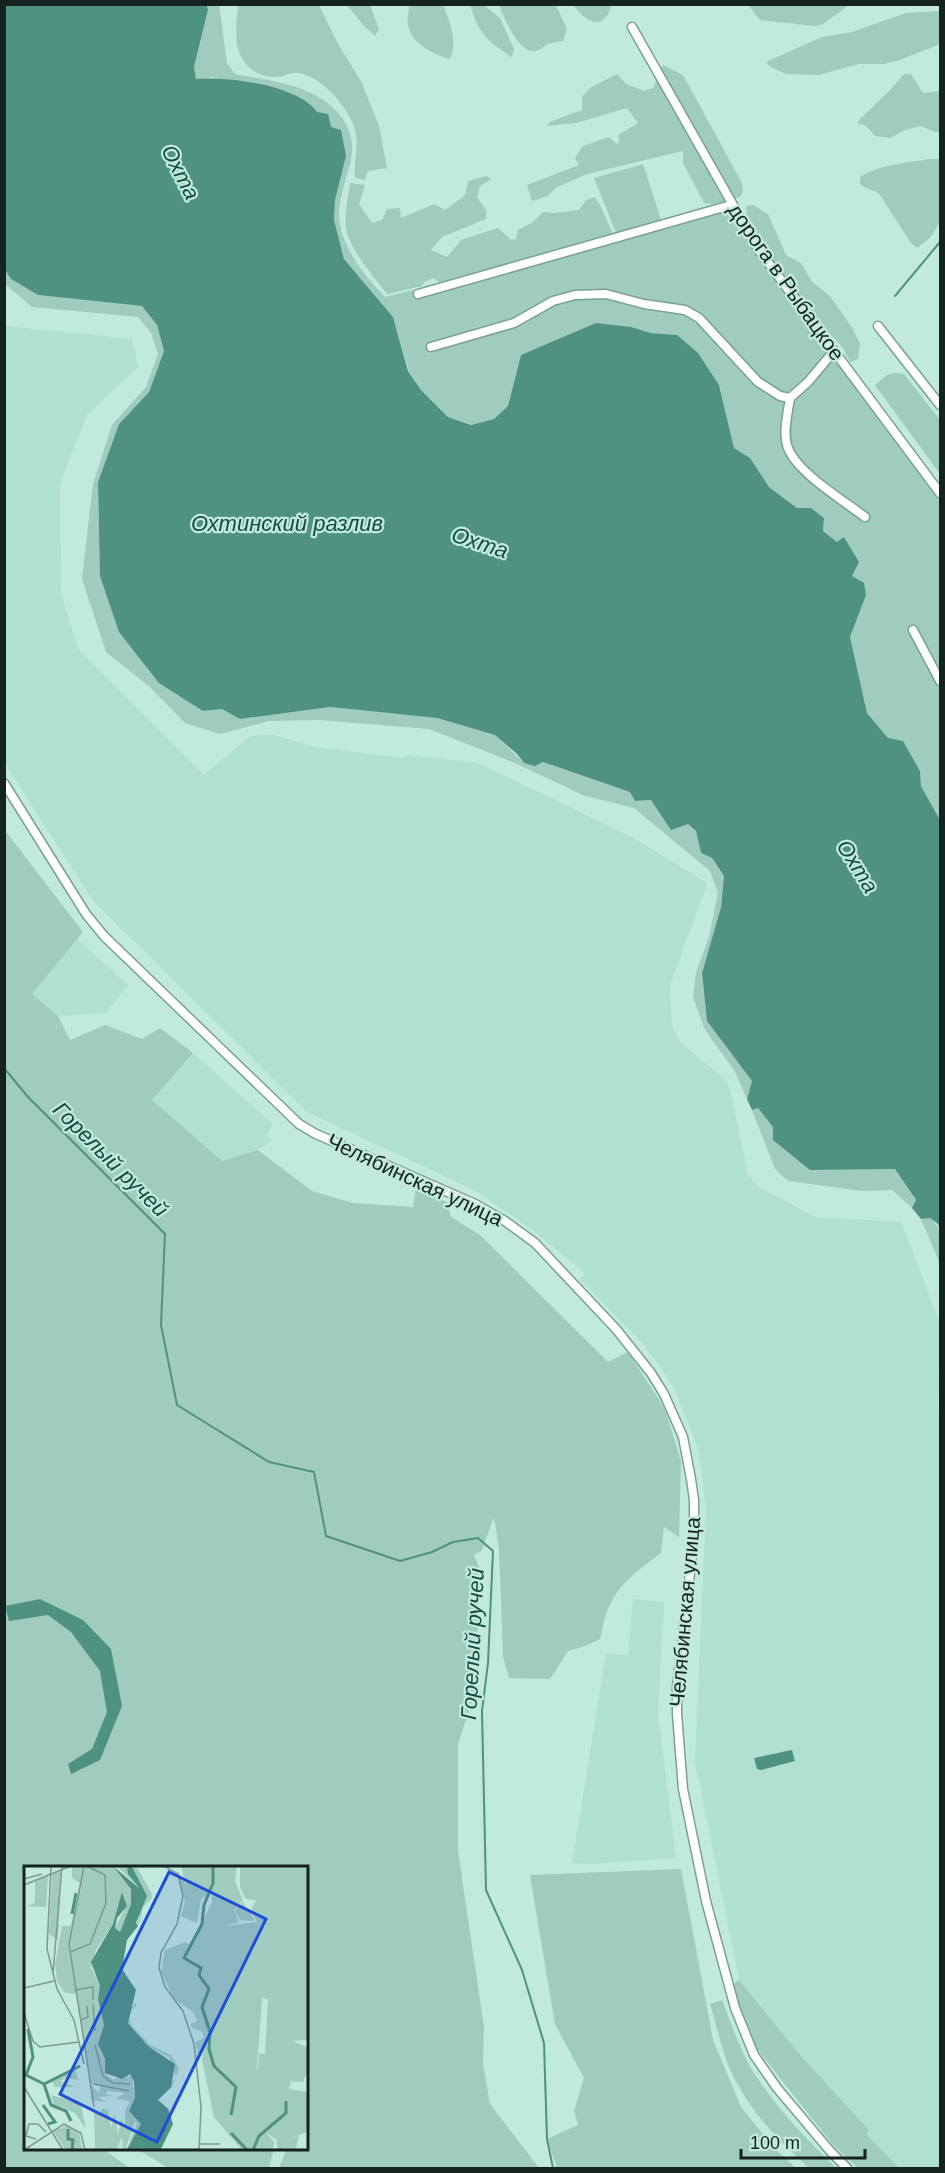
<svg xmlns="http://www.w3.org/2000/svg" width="945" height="2173" viewBox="0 0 945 2173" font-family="Arial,sans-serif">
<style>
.built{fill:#afe0d2}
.green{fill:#a0cbbf}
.water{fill:#509282}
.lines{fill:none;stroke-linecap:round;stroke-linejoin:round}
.stream{stroke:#509282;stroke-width:2}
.minor-casing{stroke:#7ba096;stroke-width:11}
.minor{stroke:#fff;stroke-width:8}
.labels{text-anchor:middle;stroke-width:4.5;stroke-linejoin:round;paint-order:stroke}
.street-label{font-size:21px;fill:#14231f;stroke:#c2e9de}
.water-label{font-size:22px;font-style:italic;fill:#134c40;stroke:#c2e9de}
.inset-river{fill:none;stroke:#509282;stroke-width:3}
.inset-road{fill:none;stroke:#7c9a92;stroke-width:1.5}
.view{fill:#1d4ed8;fill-opacity:0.15;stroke:#1d4ed8;stroke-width:3}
.inset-edge{fill:none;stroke:#14231f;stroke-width:3}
</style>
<rect width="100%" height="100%" fill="#c2e9de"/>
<!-- built -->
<g class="built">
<polygon points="5,326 132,339 138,367 87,415 60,483 61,593 78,649 204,775 250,736 275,735 314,747 404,758 408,755 478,763 632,837 707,883 670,986 672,1027 680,1042 726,1080 731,1093 748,1174 757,1186 816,1217 901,1222 940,1323 938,1407 940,1418 940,2168 899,2168 867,2135 869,2130 801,2056 739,1980 695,1762 706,1508 698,1448 674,1388 660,1366 638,1339 580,1279 585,1273 531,1229 476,1191 307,1112 94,902 5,764"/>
<polygon points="77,939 128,985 106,1013 58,1016 32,994"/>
<polygon points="193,1053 273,1124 266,1136 272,1140 258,1150 222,1162 152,1100"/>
<polygon points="633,1599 664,1602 658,1713 676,1858 592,1864 572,1863 606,1654 628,1655"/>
</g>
<!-- green -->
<g class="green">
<path d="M207,5H219L227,63L235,74C271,81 314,84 339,114C348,125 353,137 352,152C350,173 339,193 339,215C340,246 364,275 385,297L619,240L594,178L643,164L663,226L730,209L762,260L940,496V820L921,786L920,771L888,738L867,713L850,637L866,594L852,576L837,542L823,531L824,518L811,508H797L769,487L750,458L734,448L719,385L677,335L651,333L631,327L521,355L508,406L494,419L471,425L448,417L421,390L409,371L393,317L344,259L334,220L335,200L346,156L331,127L317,112L213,77L196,80L194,67L208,10Z"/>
<path d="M238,5H319L338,44L361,81L379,126L387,168L368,171L365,180L355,178C353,159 361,143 353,124C345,104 321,76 298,73C290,72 284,77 276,77C269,77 260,75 254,71C231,55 236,29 238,5Z"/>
<polygon points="347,5 370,5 379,29 375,36 363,25"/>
<path d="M409,5H443C450,23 458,40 450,59C434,55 410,43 408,24C407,18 409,11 409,5Z"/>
<path d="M470,5H484L500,18L514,49L512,57C487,41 479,34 470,5Z"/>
<path d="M499,5H556L567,29L563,41C558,42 553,42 548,44C544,46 540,50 536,51C519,55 504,17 499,5Z"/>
<path d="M573,5H612C610,7 610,11 608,14C596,33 581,14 573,5Z"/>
<polygon points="748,5 849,5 823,24 815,26 760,20"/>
<polygon points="940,11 940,44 900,60 884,64 859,64 819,75 786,74 771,67 766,62 822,37 852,32 906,13"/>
<polygon points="663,65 683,75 742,183 743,192 740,197 714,204 704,203 683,163 683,151 587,174 555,188 548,196 532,201 527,185 579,165 575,158 583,146 609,137 617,144 620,142 618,135 638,123 627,108 576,123 547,126 550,122 582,110 582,97 590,88 617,74 626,84 644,91 653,88"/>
<polygon points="904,74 911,74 923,93 940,91 940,132 935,132 921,126 905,130 891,138 875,136 865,125 857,124 861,118 889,91"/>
<path d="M929,159H940V222L930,238L917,248L911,243L880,195C873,189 867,190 860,184V177C879,165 906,163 929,159Z"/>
<path d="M487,176L491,179L480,186L477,197L486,210V219L442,237L431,250L447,257L461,240L498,228L511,240L516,239L518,230L533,222L543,212L554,213L579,210L586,200L595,197L601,207L613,234L439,282L433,278L424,282L422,286L387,294C374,277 358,259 349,239C342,223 348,200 350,183L365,185L359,204L372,223L382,220L387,209L400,208L401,218L434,204L445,210L465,195L468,181Z"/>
<polygon points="753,205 768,214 786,255 801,263 812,282 830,296 853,329 860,344 858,359 850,362 843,348 830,334 816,322 760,247 747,222 746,206"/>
<polygon points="4,270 11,279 38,295 142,306 157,325 164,351 149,392 119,424 98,482 100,576 203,711 222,709 240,719 330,707 437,718 495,735 524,763 543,762 630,792 635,801 651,800 688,824 696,831 701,853 712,858 724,876 721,907 702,973 707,1021 752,1081 747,1099 734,1070 705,1030 693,997 696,973 709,937 718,893 710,871 634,808 585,796 515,763 429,729 319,720 269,721 220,734 185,723 150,687 106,652 82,579 93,484 112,425 146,387 158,354 151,333 138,317 32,307 5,284"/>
<polygon points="894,373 904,374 940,420 940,474 875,385 887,375"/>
<path d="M4,829L83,932L32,994L58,1016L70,1040L105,1025L142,1039L160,1028L193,1053L152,1100L222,1161L258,1150L312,1191L353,1203L413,1207L416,1189L447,1202L451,1217L480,1235L608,1362L628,1352L665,1409L681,1462L679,1537L664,1527L661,1553C641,1568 619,1583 609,1607C604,1617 603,1628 600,1639L585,1646L568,1651L550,1679L509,1678L503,1657L499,1548L494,1517L482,1550L474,1555L479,1567L476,1688L458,1744V1851L484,2027L483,2064L490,2104L539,2168H279L287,2148H306V1867H26V2148H102L129,2168H5Z"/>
<polygon points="758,1108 810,1170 895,1169 916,1201 912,1208 892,1190 862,1191 788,1181 775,1169 752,1110"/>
<path d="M930,1218C945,1230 940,1245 940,1264L921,1219Z"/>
<polygon points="681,1869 713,2040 741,2107 775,2149 796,2168 557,2168 547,2139 578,2125 574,2111 584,2078 555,2024 530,1875"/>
<polygon points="739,1980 801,2056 869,2130 867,2135 899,2168 858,2168 833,2145 757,2049 741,2015 731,1986"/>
<path d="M722,2000C730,2020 737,2041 747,2061C766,2097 806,2139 836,2168H809C781,2143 755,2117 737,2083C723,2059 718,2030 710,2004Z"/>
<polygon points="136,2148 274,2148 269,2168 168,2168"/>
</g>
<!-- water -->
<g class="water">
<path d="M4,5H207L208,10L194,67L196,79C227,76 298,85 317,112L328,114L331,127L341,130L346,156L335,200L334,220L344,259L393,317L408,371L421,390L448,417L471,425L494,419L508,406L521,355L596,323L631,327L651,333L677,335L698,353L719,385L734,448L750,458L769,487L797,508H811L824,518L823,531L837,542L844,537L859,562L852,576L864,583L866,595L850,637L867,713L888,738L903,741L920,771L921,786L940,820V1230L938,1224L930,1218L921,1219L912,1208L916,1200L895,1169L810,1170L773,1140V1127L758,1108L752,1110L747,1099L752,1081L707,1021L702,973L721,907L724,876L712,858L701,853L696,831L688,824L671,830L651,800L635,801L630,792L543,762L535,766L524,763L517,754L495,735L437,718L330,707L240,719L222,709L203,711L159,683L119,632L100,576L98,482L119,424L149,392L164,351L157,325L142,306L38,295L11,279L5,270Z"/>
<polygon points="40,1599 83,1620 111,1649 122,1706 100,1760 71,1774 68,1764 92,1749 107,1712 100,1671 71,1632 48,1615 9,1621 5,1606"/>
<polygon points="792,1750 795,1761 761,1770 757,1769 754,1758"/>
</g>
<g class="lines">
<!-- stream -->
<g class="stream">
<polyline points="895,296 940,242"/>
<polyline points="4,1068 28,1097 165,1234 161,1325 177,1405 269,1462 314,1472 326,1536 400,1561 432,1552 453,1542 478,1538 493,1551 488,1663 482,1711 486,1890 522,1970 544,2043 547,2139 553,2168"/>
</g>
<defs>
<g id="minor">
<polyline points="632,27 758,249 940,493"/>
<polyline points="418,294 731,205"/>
<polyline points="878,326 940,405"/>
<path d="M431,347L514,323L553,301L575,295L606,294L644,304L685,310L699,318L758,382L780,396L790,398C788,412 783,431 787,445C794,471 843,500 865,517"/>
<polyline points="790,398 808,382 834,351"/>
<polyline points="913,630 940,681"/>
<polyline points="4,783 86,914 104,936 299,1124 316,1134 475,1204 505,1221 535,1243 616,1329 651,1373 664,1394 683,1437 691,1479 694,1500 694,1538 677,1687 677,1714 683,1789 706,1901 735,2008 754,2055 777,2088 830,2151 847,2168"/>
</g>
</defs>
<!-- minor casing -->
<use href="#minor" class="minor-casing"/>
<!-- minor -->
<use href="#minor" class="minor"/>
</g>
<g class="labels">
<!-- street labels -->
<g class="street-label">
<text transform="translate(786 282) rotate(55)" y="7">дорога в Рыбацкое</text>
<text transform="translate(415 1180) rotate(25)" y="7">Челябинская улица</text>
<text transform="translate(685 1612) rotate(-85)" y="7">Челябинская улица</text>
</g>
<!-- water labels -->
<g class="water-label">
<text transform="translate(181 172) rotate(63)" y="8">Охта</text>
<text x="287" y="531">Охтинский разлив</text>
<text transform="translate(480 542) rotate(18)" y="8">Охта</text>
<text transform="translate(858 866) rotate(58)" y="8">Охта</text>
<text transform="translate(111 1159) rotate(45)" y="8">Горелый ручей</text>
<text transform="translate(472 1644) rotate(-87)" y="8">Горелый ручей</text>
</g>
</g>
<!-- overview -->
<g transform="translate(24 1866)">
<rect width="284" height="284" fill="#c2e9de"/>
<path d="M89,0L107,23V38L96,66L91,62L103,39L98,26L89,58L72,84L67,101L76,120L80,159L75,181L81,193V207L88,213L108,210L111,232L106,246L117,258L109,273L105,276L113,258L111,255L102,282H99L98,271L93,283H71L70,245L76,248L78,243L84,244L87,262L91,248L94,268L97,253L101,261V244L106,235L92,233L100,227L84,225L81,228L89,230L74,231L83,236L67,234V219L75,227L77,220L67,217L52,128L41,127L33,115L31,98L38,60H47L56,17L48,12V1ZM93,0H103L111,12L106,0H112L127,26L128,32L119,41L115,59L112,57L114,56L116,45L123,30ZM157,0H213L211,15L219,34L210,44L215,56L201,60L233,56L227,44L232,34L222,33L216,21V0H283V174L268,175L283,181V215L282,208L279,216L267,215L265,223L247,220L283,226V266L263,274L275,270L272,283H253V274L242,266L250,276L249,283H217L190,251L178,194L180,185L175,192L171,176L180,172L178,166L168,162L166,158L173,155L169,146L150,133L137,106L141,84L161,76L165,78L159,94L162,92L188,36L187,16L184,29L177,33L173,57L157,50L161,35L154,5L162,19ZM242,77L238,131L244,134L241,188L235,187L234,203L247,220L233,202ZM36,5L37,8L34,74L25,68L28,8ZM24,9L22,41L3,40L11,37V15ZM219,36L231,55L216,54L211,45ZM112,126V139L104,151L109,161L126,179L147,189L155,203L148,221L134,234L145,243L149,258L134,234L152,211L146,192L124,180L104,156L103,150L112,136ZM51,204L54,214L42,212L36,215L51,221H28L31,219L26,215ZM27,229L56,236L62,263L51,247L41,243H45L30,239ZM42,260L55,266L58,283H41L29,265Z" fill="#a0cbbf" fill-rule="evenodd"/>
<path d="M89,0L116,23L104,8L103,0L108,1L123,30L112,57L114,60L103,74L98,103L112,124L104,157L124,180L151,198L147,221L134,234L144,243L149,258L137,283H103L117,258L105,245L111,232L110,215L106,208L98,213L81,207V193L74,178L80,159L74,133L76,120L67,96L89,58L98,26L103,40L93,52L91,62L96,66L107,38V23Z" fill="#509282"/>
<path class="inset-river" d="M189,0V17L180,39L178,58L160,92L177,102L175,109L185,123L178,141L186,166L185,183L190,200L212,221L207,249M48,48L52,27M4,163L9,191L2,209L20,218L27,239L42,245L47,255M20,218L56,200M19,239L31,256L24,258M44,263V273L49,274L48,284M207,267L223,284M229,284L235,270L262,247V235"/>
<path class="inset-road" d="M27,0L23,83L33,123L50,154L60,198M60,0L45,78L70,241M140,0L154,8L159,30L153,58L137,87L135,102L141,121L159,145L170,178L177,241L175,284M0,13L18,8M0,19L47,0M46,86L66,78L82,37L81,9L63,0M29,107L38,0M0,122L30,115M51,124L69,121V134M69,138L71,165M0,147L9,175L16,181L55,176M57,154L64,151L63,140M71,179L79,210L89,217L106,218M69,218L105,225M0,221L39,284M0,232V256M12,273L2,270L5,258H14L22,266M176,278H196M0,284L40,258L57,267L61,284"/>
<path class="view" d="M145,6L242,53L133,276L36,228Z"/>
<rect width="284" height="284" class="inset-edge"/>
</g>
<!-- border -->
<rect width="945" height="2173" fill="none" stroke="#14231f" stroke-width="12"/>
<!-- scale -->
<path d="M741 2149v9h124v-9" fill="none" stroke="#14231f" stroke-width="3"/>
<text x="750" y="2149" font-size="18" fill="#14231f" stroke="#c2e9de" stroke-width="4.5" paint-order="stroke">100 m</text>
</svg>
